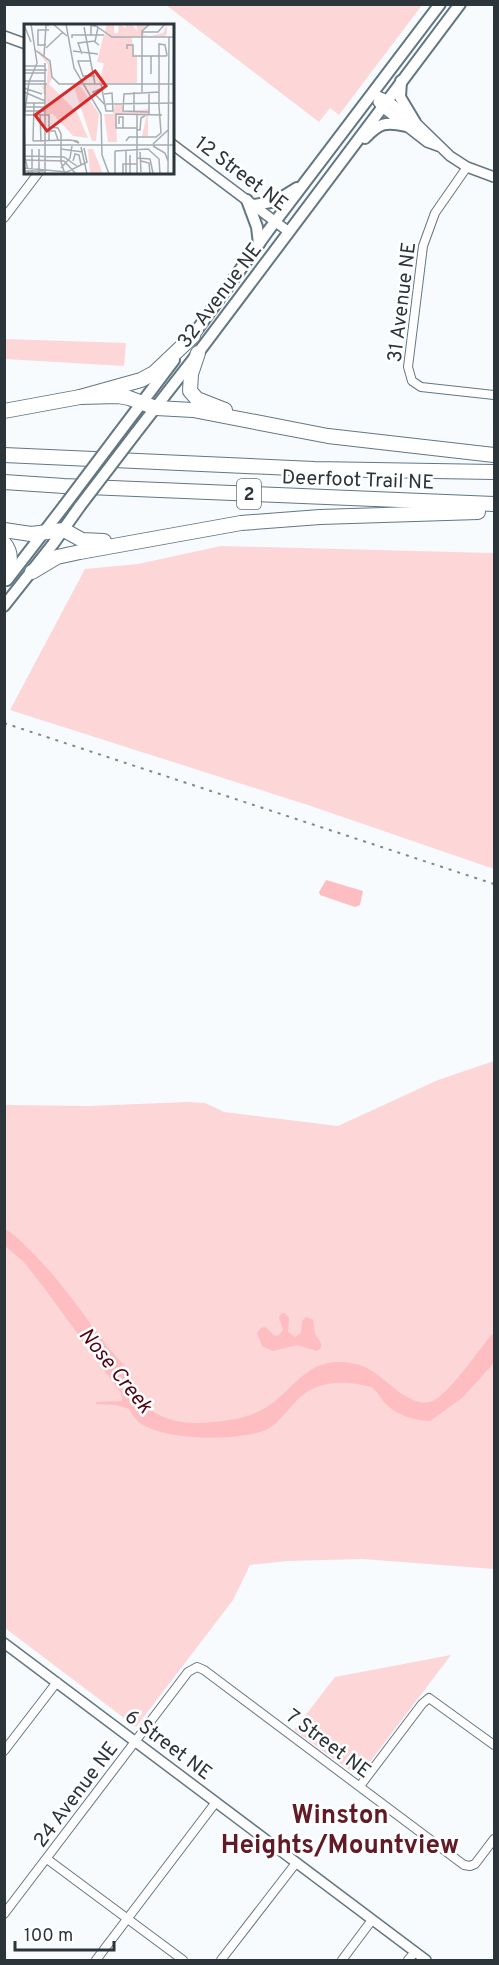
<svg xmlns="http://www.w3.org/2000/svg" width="499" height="1965" viewBox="0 0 499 1965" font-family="Overpass,sans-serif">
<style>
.green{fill:#fdd6d8}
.water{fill:#febdc1}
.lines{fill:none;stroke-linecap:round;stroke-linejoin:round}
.minor-casing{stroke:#637783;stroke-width:10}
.tertiary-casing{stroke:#637783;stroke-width:12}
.secondary-casing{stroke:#637783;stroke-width:14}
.motorway-casing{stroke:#637783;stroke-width:16}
.minor{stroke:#fff;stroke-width:8}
.tertiary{stroke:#fff;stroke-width:9}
.secondary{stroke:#fff;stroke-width:10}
.motorway{stroke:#fff;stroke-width:14}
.rail{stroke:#81888c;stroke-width:2;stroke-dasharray:3 6;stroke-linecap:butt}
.secondary-bridge-casing{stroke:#637783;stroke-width:14;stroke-linecap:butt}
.secondary-bridge{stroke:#fff;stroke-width:10}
.labels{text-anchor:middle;stroke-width:5;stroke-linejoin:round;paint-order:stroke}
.shield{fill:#fff;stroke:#6b7275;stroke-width:1.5}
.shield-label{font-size:18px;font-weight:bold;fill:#2c353a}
.street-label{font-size:20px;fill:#2c353a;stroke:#fff}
.water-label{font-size:21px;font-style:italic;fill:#530819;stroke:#fff}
.district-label{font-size:26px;font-weight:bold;fill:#601b26;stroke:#fff}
.inset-road{fill:none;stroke:#a6acb0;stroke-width:1.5}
.view{fill:#d62828;fill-opacity:0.15;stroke:#d62828;stroke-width:3}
.inset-edge{fill:none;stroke:#2c353a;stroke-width:3}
</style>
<rect width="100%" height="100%" fill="#f7fbfe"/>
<!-- green -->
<g class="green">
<polygon points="166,5 422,5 339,115 330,108 319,122"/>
<polygon points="5,339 126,343 124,366 5,359"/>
<polygon points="221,546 494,553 494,869 311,806 10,710 85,569 138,564"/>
<polygon points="494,1061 494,1569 363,1559 288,1561 250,1565 233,1600 136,1727 5,1628 4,1105 89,1106 187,1102 205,1103 224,1112 338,1126 438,1080"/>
<polygon points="451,1655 360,1775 356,1775 294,1730 335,1677"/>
</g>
<!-- water -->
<g class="water">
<polygon points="326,880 363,891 360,905 355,907 320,895 319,892"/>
<path d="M5,1229L10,1232C48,1263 75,1303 104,1342C111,1352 121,1360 127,1370C136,1383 140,1402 154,1412C175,1426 205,1424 229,1420C244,1418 259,1413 271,1404C294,1388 306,1362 339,1362C347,1362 358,1364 365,1367C387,1377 415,1417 439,1397C460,1379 476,1353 494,1332V1363L462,1398L430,1421C413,1420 395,1415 384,1402C380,1397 377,1391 371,1387C350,1381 323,1380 304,1394C298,1398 293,1405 288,1410C281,1418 273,1428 263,1431C233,1441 172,1440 145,1426C137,1422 133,1416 129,1409L116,1405L95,1404L97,1402L122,1401L121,1393L45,1289L23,1261L5,1246Z"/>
<polygon points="282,1313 285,1313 289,1318 288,1332 295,1337 301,1333 302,1321 306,1317 313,1320 315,1334 321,1343 321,1348 317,1351 297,1345 273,1351 262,1346 257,1333 261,1328 265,1327 275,1336 279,1335 283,1330 279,1317"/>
</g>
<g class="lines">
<defs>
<g id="minor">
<polyline points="467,167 435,213 423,246 408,367 412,381 421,387 494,395"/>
<polyline points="4,218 39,172"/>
<polyline points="4,1751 57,1682"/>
<polyline points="360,1786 422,1704 429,1698 494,1745"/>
<polyline points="47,1859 183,1960"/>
<polyline points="4,1914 188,1672 197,1667 204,1670 464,1865 470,1866 475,1864 494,1839"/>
<polyline points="96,1960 216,1802"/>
<polyline points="221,1960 296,1863"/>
<polyline points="342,1960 372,1920"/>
<polyline points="408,1960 415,1952"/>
</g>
<g id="tertiary">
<polyline points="4,36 26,44"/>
<polyline points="373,94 387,100 415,122 450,156 467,167 494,177"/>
<polyline points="378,102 382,107 427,142 438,146"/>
<polyline points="172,144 289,232"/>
<polyline points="4,1643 426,1960"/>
</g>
<g id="secondary">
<polyline points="401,81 400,97 415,122"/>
<path d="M365,138C379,123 386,121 406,126"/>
<polyline points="247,200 257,227 259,244"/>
<polyline points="254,205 276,201 297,188"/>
<polyline points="189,341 268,231 440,4"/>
<polyline points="119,433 174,360"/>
<polyline points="135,434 198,353 460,4"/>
<polyline points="7,580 64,506"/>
<polyline points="4,606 53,544 80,506"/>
</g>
<g id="motorway">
<polyline points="198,353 191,374 190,391 197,399 225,410"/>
<polyline points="80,397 118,396 129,398 156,408 193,410 328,436 494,455"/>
<polyline points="4,411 80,397 141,380 154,373 193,336"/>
<polyline points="4,455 314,469 494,472"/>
<polyline points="4,482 64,486 494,504"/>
<polyline points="4,530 31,534 64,530 82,540 104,541"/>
<path d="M4,543C14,555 9,565 4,579"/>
<polyline points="32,572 57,557 80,552 241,523 320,517 478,512"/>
</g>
</defs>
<!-- minor casing -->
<use href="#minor" class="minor-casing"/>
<!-- tertiary casing -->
<use href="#tertiary" class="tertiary-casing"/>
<!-- secondary casing -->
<use href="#secondary" class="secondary-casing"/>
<!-- motorway casing -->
<use href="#motorway" class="motorway-casing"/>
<!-- minor -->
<use href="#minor" class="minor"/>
<!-- tertiary -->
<use href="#tertiary" class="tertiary"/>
<!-- secondary -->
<use href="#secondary" class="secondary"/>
<!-- motorway -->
<use href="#motorway" class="motorway"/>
<!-- rail -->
<polyline class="rail" points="4,723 494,884"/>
<defs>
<g id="secondary-bridge">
<polyline points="64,506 119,433"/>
<polyline points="80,506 135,434"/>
</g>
</defs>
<!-- secondary-bridge casing -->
<use href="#secondary-bridge" class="secondary-bridge-casing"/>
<!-- secondary-bridge -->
<use href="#secondary-bridge" class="secondary-bridge"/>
</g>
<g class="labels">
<!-- shield labels -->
<rect class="shield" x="237" y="479" width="24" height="30" rx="4.5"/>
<g class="shield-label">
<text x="249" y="500">2</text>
</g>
<!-- street labels -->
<g class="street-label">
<text transform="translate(242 173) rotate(37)" y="7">12 Street NE</text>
<text transform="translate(219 295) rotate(-53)" y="7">32 Avenue NE</text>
<text transform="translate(401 302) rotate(-83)" y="7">31 Avenue NE</text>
<text transform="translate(358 479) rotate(2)" y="7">Deerfoot Trail NE</text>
<text transform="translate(329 1743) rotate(37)" y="7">7 Street NE</text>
<text transform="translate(169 1744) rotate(37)" y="7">6 Street NE</text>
<text transform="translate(75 1794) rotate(-53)" y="7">24 Avenue NE</text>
</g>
<!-- water labels -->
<g class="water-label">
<text transform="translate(116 1370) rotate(51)" y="7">Nose Creek</text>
</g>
<!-- district labels -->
<g class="district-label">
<text x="340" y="1823">Winston<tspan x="340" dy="30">Heights/Mountview</tspan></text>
</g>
</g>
<!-- overview -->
<g transform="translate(24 24)">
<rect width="150" height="150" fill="#f7fbfe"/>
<path d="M10,0L15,26L25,37L28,54L25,60L53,88L64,114L49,112L29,90H22V72L11,61L20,69L18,62L23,60L24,40L15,30ZM83,0H90V9H94L95,0L102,4V0H112L109,2L113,7V0H127L119,6L120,11L126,12L139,9L143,0V10L141,12H89L81,8ZM80,10L108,14L109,32H113V59H75L80,39L73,38ZM56,62L75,90L72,117H68L50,63ZM91,80H98L99,88L124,85V112H118L123,90H92L93,118H84L80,90H89ZM64,125H69L79,150H66Z" fill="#fdd6d8"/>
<path class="inset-road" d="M29,0L43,12M42,0L50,44L77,90L78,131L85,150M69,0L88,13H150M0,1L7,18M60,3L71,60M118,8H134L141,0M67,11V1L74,3L71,18L75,21M48,14V11H80M22,21H14V6H25M22,24L39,8M11,26L26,37L28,53L35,60H150M49,27L74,30M58,30L54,19L71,17M20,32L22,1H25M67,37H54L59,52H71M0,42H21M0,46H23M0,49H21M127,50V32M0,57H21M0,60H23M77,60L82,87H89L88,69L80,70M0,64L18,70M76,65L69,68L82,82M0,68L21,77M118,68V7L126,0M1,79H21M82,80L150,79M1,83H21M1,87H21M110,87V68M125,88L99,87L100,70L135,68M16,90L17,118M125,90V68M0,91H25V103L34,104L37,110V138L41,150M95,100V93H99V104M113,104H92V90L138,91M113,106H116L117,94L122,91M113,113V150M113,114V90M25,116V107H31L34,116M9,117L45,116L53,117L55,119L50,117M9,117L10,79M102,117L105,113H132L137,109L135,82V20L141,21L143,31L142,32H109V21H103V25M129,120L144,106M0,121H150M129,122L141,129L144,137M57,123L63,150M8,125V150M37,125L59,128M91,127L124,125L135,135L136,150M91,127V150M102,127V150M116,128L117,148M106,131V150M1,132L40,133L54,143M113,134L126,135L129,149M0,136L40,137L52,150M49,137L51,130L55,131L57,141M117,137L125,139L126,150M0,144L43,148L63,138L60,124M37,144L46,134L48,122M0,147H21M5,150L1,134L0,94L5,58L13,39L7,0M15,150V125M21,150V39M99,150V140H113M144,150L145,13"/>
<path class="view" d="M71,47L82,62L23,107L11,91Z"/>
<rect width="150" height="150" class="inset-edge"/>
</g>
<!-- border -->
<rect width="499" height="1965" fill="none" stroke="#2c353a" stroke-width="12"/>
<!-- scale -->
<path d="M15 1941v9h99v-9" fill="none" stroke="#2c353a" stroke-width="3"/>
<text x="24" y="1941" font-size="18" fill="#2c353a" stroke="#ffffff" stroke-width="4.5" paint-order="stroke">100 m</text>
</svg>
